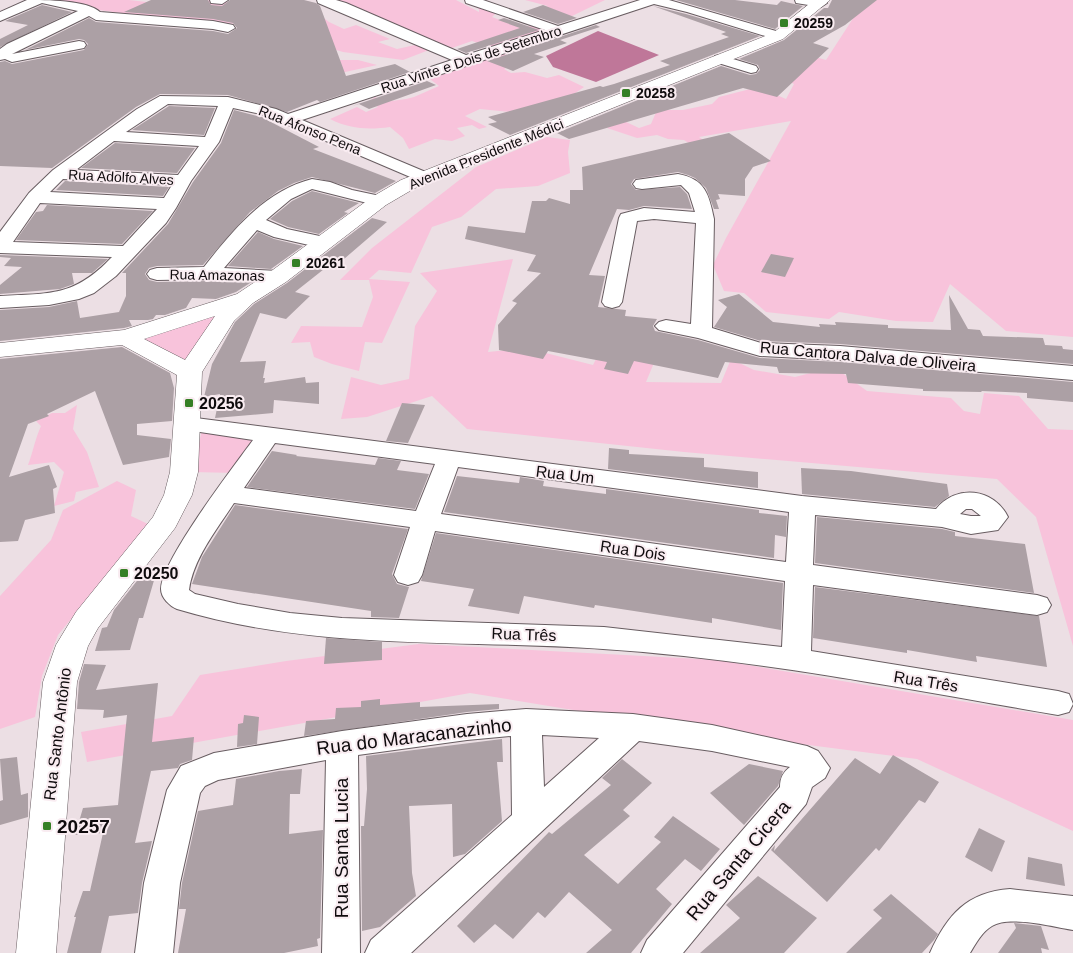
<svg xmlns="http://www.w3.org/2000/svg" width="1073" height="953" viewBox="0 0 1073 953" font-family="Arial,sans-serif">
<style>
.green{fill:#f8c3db}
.water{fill:#bf7799}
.building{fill:#aca0a5}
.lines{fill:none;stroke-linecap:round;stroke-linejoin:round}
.street-casing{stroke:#685d61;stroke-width:2}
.secondary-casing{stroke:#685d61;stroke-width:1}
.street{fill:#fff;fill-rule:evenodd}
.secondary{fill:#fff;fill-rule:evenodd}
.poi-dot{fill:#367f25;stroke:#f9ecf1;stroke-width:2}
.labels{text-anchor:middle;stroke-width:4;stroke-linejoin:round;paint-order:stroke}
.far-poi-label{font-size:14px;font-weight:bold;fill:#0f0b0d;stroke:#f9ecf1;text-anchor:start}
.far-street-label{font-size:14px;fill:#0f0b0d;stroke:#f9ecf1}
.street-label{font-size:16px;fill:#0f0b0d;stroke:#f9ecf1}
.poi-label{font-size:16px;font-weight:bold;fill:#0f0b0d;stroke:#f9ecf1;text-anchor:start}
.near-street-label{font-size:19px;fill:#0f0b0d;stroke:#f9ecf1}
.near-poi-label{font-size:19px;font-weight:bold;fill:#0f0b0d;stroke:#f9ecf1;text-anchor:start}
</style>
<rect width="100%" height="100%" fill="#ecdfe4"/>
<!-- green -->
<g class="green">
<polygon points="53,0 129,0 155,3 206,0 226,2 231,5 316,12 329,22 344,29 356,25 390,39 378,42 397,49 415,45 429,50 403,60 343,52 253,25 167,19 76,7"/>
<polygon points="334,0 456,0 479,12 479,9 470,4 472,2 498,11 492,17 521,28 535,25 545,31 490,47 472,41 449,49"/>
<polygon points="525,0 605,0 570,17 541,9 548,6"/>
<polygon points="865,0 1073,0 1073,337 1006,331 950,284 933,322 896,321 839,312 829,319 766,312 744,293 724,291 713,265 726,238 791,121 699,137 714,147 656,170 660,175 637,178 690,144 684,140 668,139 657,135 637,138 607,128 611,124 624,121 639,128 651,124 657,110 683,110 712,104 719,97 758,87 786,99 794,84 776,75 812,56 826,60"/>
<path d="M501,53L522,60L504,69L511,73L525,72L547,78L559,75L584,87L571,96L520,113L480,109L465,116L487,127L479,129L472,125L457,128L465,136L452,141L435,139L409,149L403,138L390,127C368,130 350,129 330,119L357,107L366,112L378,107L368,102L375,97L385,102L406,99L414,97L439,86L426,76Z"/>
<polygon points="334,60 358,60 377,65 327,76"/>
<polygon points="547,137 570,140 568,152 570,173 538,186 496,189 461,217 432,227 411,273 379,270 369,279 410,282 382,343 365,342 359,371 332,364 314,357 310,342 291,343 301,326 362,327 373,297 369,280 340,280 372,248 476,167"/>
<polygon points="513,259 488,352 526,348 593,365 606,339 663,341 646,382 721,383 731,359 754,370 795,377 834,367 867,391 951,398 964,411 980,414 984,393 1019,396 1048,429 1073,430 1073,646 1036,517 997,479 684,452 467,429 432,396 367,417 341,419 351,377 381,385 409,379 415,326 437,291 420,273"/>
<polygon points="239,298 188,371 136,343"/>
<path d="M77,405L73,429L87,452L99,487L76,492L74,501L54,506L64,472L54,462L28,465C33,452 35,439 41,426L36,421L52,413H65Z"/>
<polygon points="202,430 245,436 259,442 236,473 192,472"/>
<polygon points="117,481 136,490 131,516 148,524 58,635 42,676 35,717 0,729 0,596 51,540 63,510"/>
<polygon points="419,644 718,660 1073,720 1073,831 917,759 700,731 470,693 87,762 81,732 172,716 200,675 286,661"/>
</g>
<!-- water -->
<polygon class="water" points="598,31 659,55 596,82 553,67 546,56"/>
<!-- building -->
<g class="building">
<polygon points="151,0 208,0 211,5 222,6 230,0 304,0 316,3 320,6 346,76 395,64 410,72 320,102 317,100 287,112 228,95 160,94 136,107 52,168 0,166 0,62 5,61 12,64 84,50 88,44 84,40 79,39 25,50 89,18 96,22 213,31 228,34 237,28 233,23 213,19 124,12"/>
<polygon points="676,0 735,0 777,5 781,1 803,6 775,29"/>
<polygon points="832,0 877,0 845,25 813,43 829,48 777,97 743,88 569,139 557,133 721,66 750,75 756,74 760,70 758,65 739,59 784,40 824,8 828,8"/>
<polygon points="42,5 72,12 0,47 0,39 28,25 5,21"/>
<polygon points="543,5 577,18 558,24 523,12"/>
<polygon points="653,6 686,14 760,36 510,135 488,124 497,122 488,117 600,86 603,87 614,84 670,65 660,61 729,37 721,34 726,32"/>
<polygon points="504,18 539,30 466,53 457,49 520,28 498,20"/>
<polygon points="596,25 600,27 560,40 567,43 534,54 544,57 513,71 487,61"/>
<polygon points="427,81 436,85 369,109 359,104 352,106"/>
<polygon points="169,106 215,108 204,135 132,130"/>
<polygon points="234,110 269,119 267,120 319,147 313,149 396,181 375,193 312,177 294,183 278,191 250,212 203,265 157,266 149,268 145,274 149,280 157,282 210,281 250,283 236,292 216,299 192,298 186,308 165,315 156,315 153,319 148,320 129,320 132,326 124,328 0,341 0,310 49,307 77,301 80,318 119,312 126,296 126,273 122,273 168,224 193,182 221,143"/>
<polygon points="729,133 771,161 753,167 745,179 745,196 718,194 720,199 716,200 719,209 714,209 706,188 695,178 688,175 678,172 634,179 631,184 636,190 680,187 687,194 692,209 644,206 629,210 617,209 589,275 605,276 598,307 626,310 625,316 657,319 653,326 655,331 698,340 760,358 840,362 1073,382 1073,402 1027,398 1027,393 981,391 982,392 923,391 923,389 848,383 846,374 779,373 777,367 725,362 718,378 634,361 628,374 604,369 607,362 548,351 543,359 499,350 498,325 517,303 512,301 541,273 527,271 536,255 465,239 468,226 525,233 532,201 546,201 549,198 570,204 570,190 583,190 582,167"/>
<polygon points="115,143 195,148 177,173 81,168"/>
<polygon points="65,181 169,187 163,196 56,190"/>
<polygon points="312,191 359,203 344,212 348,213 319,234 288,227 270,219 292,201"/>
<polygon points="47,205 153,211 122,244 16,240 36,212 43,211"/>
<polygon points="372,218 387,222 344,259 338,258 295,292 310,296 286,319 260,313 240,362 266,361 263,378 265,378 264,383 305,377 306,383 319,382 319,404 274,400 273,413 215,418 220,394 204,397 212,364 235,322 254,304 287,283"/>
<polygon points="258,232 274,239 303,246 271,269 228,266"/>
<polygon points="771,254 794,258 785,277 761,272"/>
<polygon points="0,255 108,259 92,273 72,273 74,284 60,289 0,294 0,285 22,267 4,266 11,258 0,257"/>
<polygon points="739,294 773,322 820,327 819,324 836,325 835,322 888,325 888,328 951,330 949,295 968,329 980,330 983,336 1043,338 1045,345 1062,346 1063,349 1073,350 1073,364 840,344 761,341 714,327 727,307 718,300"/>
<polygon points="122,347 170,373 174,388 172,421 137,424 137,435 171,439 169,457 123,465 95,391 47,414 49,416 28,424 9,477 49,465 57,487 53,489 55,513 25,520 18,541 0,542 0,359"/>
<polygon points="402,403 425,405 408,443 386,441"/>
<polygon points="609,448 629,450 629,454 704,458 704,467 758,472 758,488 608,469"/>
<polygon points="272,451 297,455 296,456 375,465 378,458 401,461 397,470 429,474 415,509 247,487"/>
<polygon points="801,468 851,471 947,484 949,496 935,507 802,494"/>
<polygon points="457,476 519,483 520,477 544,481 543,486 606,494 606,489 759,510 759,513 787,516 786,537 775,535 774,558 444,512"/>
<polygon points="235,505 408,529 392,574 397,584 409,587 399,618 371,617 371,611 192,584 202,557"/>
<polygon points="817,517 942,529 955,532 955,536 1025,544 1034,593 815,563"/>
<polygon points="436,533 783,583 781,630 712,618 712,623 595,605 594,608 524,596 519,614 468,606 474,589 421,581"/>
<polygon points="140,577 155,577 143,618 139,618 130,650 95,651 102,628 107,627 114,610"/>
<polygon points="815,587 1039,616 1047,667 976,656 977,662 907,650 907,653 813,638"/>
<polygon points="326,638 382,642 382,660 324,664"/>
<polygon points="84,664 106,665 96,690 158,683 152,742 194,737 192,760 180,764 178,768 151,771 135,843 152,841 142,883 138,913 109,916 101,953 67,953 76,917 74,917 83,891 90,891 103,833 75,835 83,808 118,805 127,715 103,718 104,710 77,709 79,682"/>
<polygon points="380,699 380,705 420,702 420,707 499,704 499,709 467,712 304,736 306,721 335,719 336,708 361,707 361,701"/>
<polygon points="244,715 259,717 257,744 237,747 238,724 243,723"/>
<polygon points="502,739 503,762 497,762 502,821 465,854 453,857 452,804 409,806 412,873 416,896 380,927 362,931 361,826 364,826 367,789 366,756"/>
<polygon points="893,755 939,782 925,803 919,800 879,851 876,848 827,902 771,850 775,845 774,851 855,758 880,774"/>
<polygon points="17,757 21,795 28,793 28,817 0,825 0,801 3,800 0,759"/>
<polygon points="622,759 652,783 623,810 630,816 584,855 618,884 661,842 654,837 673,816 720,849 701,871 685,859 656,889 672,904 631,953 586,953 612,930 569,892 545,918 538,912 513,939 495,924 474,943 457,926 549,832 552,834 611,785 602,778"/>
<polygon points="749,764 783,771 778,786 744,825 710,793"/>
<polygon points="302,769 300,794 290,794 289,834 323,830 320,938 317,939 318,946 284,953 178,953 186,909 179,909 182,883 198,811 233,805 236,779 279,771"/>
<polygon points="979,828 1005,841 992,872 965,857"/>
<polygon points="1028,857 1062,864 1065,886 1026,879"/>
<polygon points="758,876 817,918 784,953 700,953 740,918 726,905"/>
<polygon points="891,894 938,934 934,940 922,953 846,953 882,918 873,910"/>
<polygon points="1014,923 1041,926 1049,950 1041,948 1042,953 998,953 1016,928"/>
</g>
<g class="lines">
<defs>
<g id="street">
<path d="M27,0C46,0 87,0 100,12L213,21L233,25L235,28L228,32L213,29L96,20L89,16L12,54L79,41L84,42L86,45L84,48L12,62L5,59L0,60V49L7,44L78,11L42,3L0,21V12Z"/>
<polygon points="210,0 228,0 222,4 211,3"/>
<path d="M317,0H336L346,3L466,55L545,30L466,3L465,0H483L558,26L640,0H669L783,33L785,36L778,40L687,12L654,4L302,120L428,173L431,177L428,181L422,182L265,115L233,108L219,142L191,181L176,208L166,223L116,276L94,293L79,299L49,305L0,308V296C51,293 74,297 112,257L0,253V232L29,193L53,170L137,109L160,96L228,97L276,109L288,114L452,60L318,3ZM168,104L218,106L205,137L126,132ZM114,141L199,146L178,175L76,170ZM63,179L172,185L164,198L50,192ZM40,203L157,209L123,246L13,242Z"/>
<polygon points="795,0 825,0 827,3 821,7 796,3"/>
<polygon points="720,55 756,66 758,69 756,72 751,73 715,62 713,59 715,56"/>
<path d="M678,174C705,179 709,194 714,219L712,328L761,343L840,346L1073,366V380L840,360L760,356L698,338L659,330L655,326L659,322L666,320L691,324L696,223L654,219L637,221L622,302L619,306L612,308L605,306L602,302L619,218L621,214L644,208L695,212L689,193L681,185L642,189L636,188L633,184L636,180Z"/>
<path d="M312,179L330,182L352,190L385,197L388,201L385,205L379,206L312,189L291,199L266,220L287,229L329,238L332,242L329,246L322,248L274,237L257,230L224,268L278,271L285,273L288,277L285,281L278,283L210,279L157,280L150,278L147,274L150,270L157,268L204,267C233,230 265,191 312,179Z"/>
<path d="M188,417L802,496L936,509C956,484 994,488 1008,517L998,530L971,534L942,527L815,515L813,565L1037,595L1047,598L1051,605L1047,612L1037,615L813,585L811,651L1058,691L1069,694L1073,704L1069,712L1058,715C907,689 756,659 603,649C460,639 316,651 177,609C170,606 161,598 161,589C161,561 234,466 253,440L180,429L176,424L180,419ZM275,443L435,464L416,511L244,488ZM458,467L789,512L786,562L441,514ZM234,503L410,527L394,575L398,582L408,585L418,582L422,575L435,531L785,581L782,647L604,627L342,618L290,613L238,604L195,594L189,590C193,559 217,529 234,503ZM966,509H972L981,516H971L960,514Z"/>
<path d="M526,709L633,714L712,725L807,746L818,751L830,768L825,778L812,787L806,804L683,953H641L647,940L780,787C780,778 783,772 790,767L712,751L639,741L411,953H365L371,940L512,815L511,736L467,740L358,755L360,953H322L326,760L218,780L205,786L200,793L180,883L173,953H135L144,883L167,790L181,766L214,753L342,731L467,714ZM542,735L599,738L544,787Z"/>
<path d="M1010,889L1073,896V930C1054,927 1009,915 992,926C982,932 976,943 970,953H930C947,915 967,892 1010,889Z"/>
</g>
<path id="secondary" d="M814,0H830L783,39L415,188L386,205L286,282L253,303L234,321L202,372L198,472L192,495L175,528L98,628L88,646L77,682L56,953H16L43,682L56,645L76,612L153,517L164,495L170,472L177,375L122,345L0,357V343L124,330L237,294L270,272L372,197L401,180L773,33ZM215,316L185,360L144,339Z"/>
</defs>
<!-- street casing -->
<use href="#street" class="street-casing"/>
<!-- secondary casing -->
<use href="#secondary" class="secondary-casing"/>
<!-- street -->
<use href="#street" class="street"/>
<!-- secondary -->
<use href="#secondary" class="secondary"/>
</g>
<!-- markers -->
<g class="poi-dot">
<rect x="779" y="18" width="10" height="10" rx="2.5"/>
<rect x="621" y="88" width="10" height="10" rx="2.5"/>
<rect x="291" y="258" width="10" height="10" rx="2.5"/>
<rect x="184" y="398" width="10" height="10" rx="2.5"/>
<rect x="119" y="568" width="10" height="10" rx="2.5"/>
<rect x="42" y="821" width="10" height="10" rx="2.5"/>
</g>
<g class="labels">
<!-- far-poi labels -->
<g class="far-poi-label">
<text x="794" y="28">20259</text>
<text x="636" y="98">20258</text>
<text x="306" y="268">20261</text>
</g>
<!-- far-street labels -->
<g class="far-street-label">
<text transform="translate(471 59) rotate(-18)" y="5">Rua Vinte e Dois de Setembro</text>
<text transform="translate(310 130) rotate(22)" y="5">Rua Afonso Pena</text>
<text transform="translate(486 154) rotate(-22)" y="5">Avenida Presidente Médici</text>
<text transform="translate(121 177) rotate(3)" y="5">Rua Adolfo Alves</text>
<text transform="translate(217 275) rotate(1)" y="5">Rua Amazonas</text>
</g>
<!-- street labels -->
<g class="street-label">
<text transform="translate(868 356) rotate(5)" y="6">Rua Cantora Dalva de Oliveira</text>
<text transform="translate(565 474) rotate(7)" y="6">Rua Um</text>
<text transform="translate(633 550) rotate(8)" y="6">Rua Dois</text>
<text transform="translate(524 634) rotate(2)" y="6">Rua Três</text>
<text transform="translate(926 681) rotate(9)" y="6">Rua Três</text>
<text transform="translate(57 734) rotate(-83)" y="6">Rua Santo Antônio</text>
</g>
<!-- poi labels -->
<g class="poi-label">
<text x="199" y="409">20256</text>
<text x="134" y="579">20250</text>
</g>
<!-- near-street labels -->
<g class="near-street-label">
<text transform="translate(414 736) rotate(-7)" y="7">Rua do Maracanazinho</text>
<text transform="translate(341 848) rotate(-90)" y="7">Rua Santa Lucia</text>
<text transform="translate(738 860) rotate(-50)" y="7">Rua Santa Cicera</text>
</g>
<!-- near-poi labels -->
<g class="near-poi-label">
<text x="57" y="833">20257</text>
</g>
</g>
</svg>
